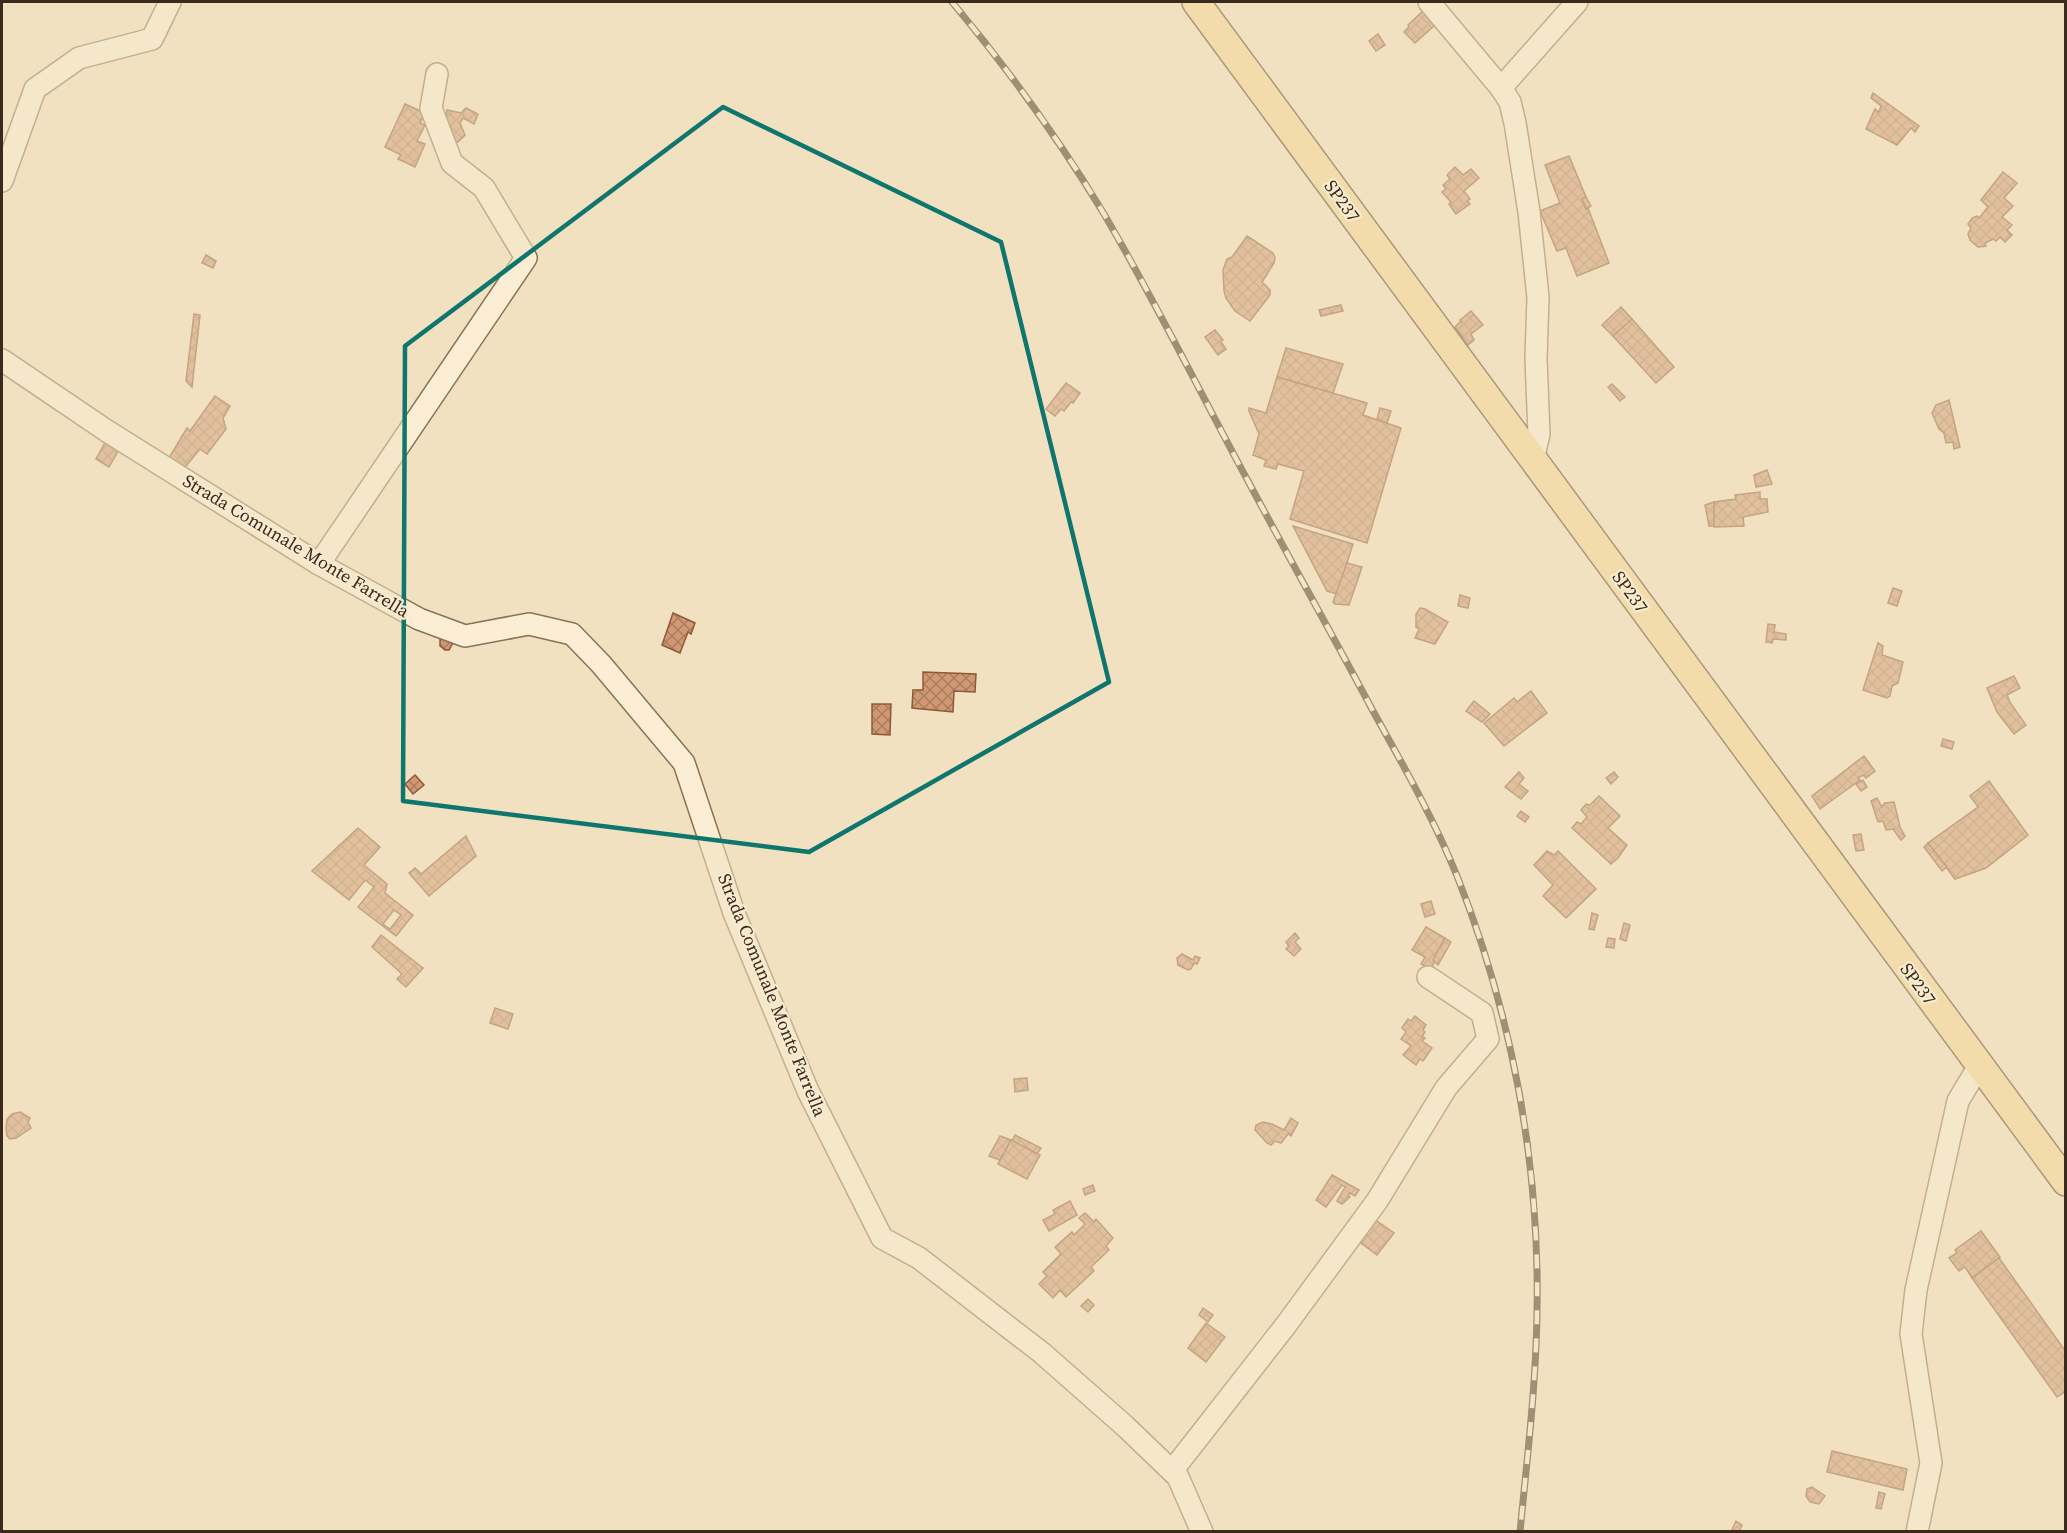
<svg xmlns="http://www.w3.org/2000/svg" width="2067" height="1533" viewBox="0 0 2067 1533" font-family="'Source Serif 4',serif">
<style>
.building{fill:url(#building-cross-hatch);stroke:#8c593b;stroke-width:1.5;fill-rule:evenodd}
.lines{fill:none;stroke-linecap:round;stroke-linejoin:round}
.minor-casing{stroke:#8b7157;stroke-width:24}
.major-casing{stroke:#583f2c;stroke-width:30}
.minor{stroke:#fbeed4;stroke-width:21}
.major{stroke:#f6d596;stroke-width:27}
.rail-casing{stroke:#3a2a1c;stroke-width:7}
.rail{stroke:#f8ebd0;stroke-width:4.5;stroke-dasharray:14;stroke-linecap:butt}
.marked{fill:none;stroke:#0f766e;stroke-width:4.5;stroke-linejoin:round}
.labels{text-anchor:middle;stroke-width:4.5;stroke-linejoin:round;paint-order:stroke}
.street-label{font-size:18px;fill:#3a2a1c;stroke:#f8ebd0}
</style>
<defs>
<pattern id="building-cross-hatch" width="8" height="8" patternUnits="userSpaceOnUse" patternTransform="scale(1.5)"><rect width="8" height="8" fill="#d19874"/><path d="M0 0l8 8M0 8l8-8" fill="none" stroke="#ab7c5e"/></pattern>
</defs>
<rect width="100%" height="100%" fill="#f1e1c0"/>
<!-- building -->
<g class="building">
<polygon points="1423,11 1435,25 1415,43 1404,32 1409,27 1408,25"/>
<polygon points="1378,34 1385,45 1376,51 1369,41"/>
<polygon points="1873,93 1919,126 1915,132 1911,128 1897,145 1866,129 1875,109 1879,112 1881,106 1871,98"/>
<polygon points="405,104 425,113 420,123 425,125 417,141 425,144 415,167 398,159 401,155 385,147"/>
<polygon points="466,108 478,114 474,124 463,118 460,123 465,135 458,142 453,141 445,129 447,110 461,113"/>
<polygon points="1569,156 1586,197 1582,199 1586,209 1588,208 1609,263 1577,276 1566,248 1557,251 1540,211 1560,203 1545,165"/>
<polygon points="1455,167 1463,175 1471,169 1479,178 1464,191 1470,199 1467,201 1470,204 1456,214 1449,204 1451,202 1442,192 1446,189 1443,185 1450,179 1447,175"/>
<polygon points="2003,172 2017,183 2004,198 2013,206 2002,217 2012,225 2007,230 2012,235 2005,242 2000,237 1996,241 1993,239 1985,243 1986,246 1978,247 1970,240 1968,234 1971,228 1968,224 1972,218 1977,216 1979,218 1988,207 1981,200"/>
<polygon points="1585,195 1591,206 1586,209 1582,199 1586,197"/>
<polygon points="1247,236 1273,253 1275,258 1274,263 1262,282 1270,290 1270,295 1250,321 1235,311 1226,298 1224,291 1223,270 1227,259 1232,257"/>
<polygon points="206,255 216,261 213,268 202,263"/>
<polygon points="1341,305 1343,311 1321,316 1319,310"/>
<polygon points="1621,307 1632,319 1613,336 1602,325"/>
<polygon points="1471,311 1483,325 1471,334 1474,340 1468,345 1455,327 1461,321 1460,320"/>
<polygon points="194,314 200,315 192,387 186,381"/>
<polygon points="1632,319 1674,367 1656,383 1613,336"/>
<polygon points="1215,330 1223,340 1221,342 1226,349 1218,355 1205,337"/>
<polygon points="1286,348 1343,364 1333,393 1277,377"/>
<polygon points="1277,377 1367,403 1363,415 1401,428 1367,543 1290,519 1304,471 1278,464 1276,469 1264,466 1266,460 1253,455 1259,434 1249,411 1249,408 1266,413"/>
<polygon points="1066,383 1080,393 1073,403 1071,402 1064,411 1061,409 1055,416 1046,409"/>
<polygon points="1612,384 1625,397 1620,401 1608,387"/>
<polygon points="215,396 230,406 223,418 226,429 207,454 200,449 182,471 167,461 187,428 190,431"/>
<polygon points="1949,400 1960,447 1954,449 1953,442 1946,443 1944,433 1939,429 1932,413 1936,405"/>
<polygon points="1380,408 1391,411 1387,423 1377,419"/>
<polygon points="107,439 121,446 109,467 96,459"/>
<polygon points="1767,470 1772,484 1756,487 1754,475"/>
<polygon points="1760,492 1760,499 1767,499 1768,512 1743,517 1744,526 1714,527 1714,502 1736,499 1735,495"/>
<polygon points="1714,502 1714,526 1709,526 1705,505"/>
<polygon points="1293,526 1353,544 1337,594 1327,591"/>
<polygon points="1347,563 1362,567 1349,605 1335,604 1333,602"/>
<polygon points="1893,588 1902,591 1897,606 1888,603"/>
<polygon points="1460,595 1470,598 1468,608 1458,606"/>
<polygon points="1420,608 1425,609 1448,622 1435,644 1415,638 1419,629 1416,627 1416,614"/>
<polygon points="673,613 695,623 691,634 688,632 680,653 662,645"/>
<polygon points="1768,624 1775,625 1774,632 1786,634 1786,640 1773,639 1772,643 1766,642"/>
<polygon points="440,637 454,641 449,650 445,650 440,646"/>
<polygon points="1878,643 1883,646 1882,655 1903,662 1898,683 1892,686 1890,696 1887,698 1863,690"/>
<polygon points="923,672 976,674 975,692 954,691 953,712 912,708 913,690 923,690"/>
<polygon points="2014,676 2020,688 2007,695 2011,704 2026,725 2014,734 1997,712 1987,688"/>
<polygon points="1531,691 1547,713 1504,746 1484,723 1514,698 1517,702"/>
<polygon points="1474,701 1490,714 1482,722 1466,711"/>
<polygon points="872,704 891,704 890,735 872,734"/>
<polygon points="1943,739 1954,742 1952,749 1941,746"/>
<polygon points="1864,756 1875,771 1866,778 1863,775 1858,778 1860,780 1820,809 1812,796"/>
<polygon points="1519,772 1524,778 1519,784 1528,791 1521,799 1505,787"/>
<polygon points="1614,772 1618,777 1611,784 1606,778"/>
<polygon points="415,775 424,785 413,794 405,784"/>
<polygon points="1863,780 1867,787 1861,791 1856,784"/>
<polygon points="1989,781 2028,835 1986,868 1955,879 1928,843 1978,807 1970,796"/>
<polygon points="1599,796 1620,816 1608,828 1627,845 1618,858 1611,864 1572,828 1577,822 1581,824 1587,817 1581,810 1586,804 1590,805"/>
<polygon points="1877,798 1882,807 1885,803 1894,802 1900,827 1905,836 1901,840 1893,829 1886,830 1883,821 1878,822 1871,801"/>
<polygon points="1521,811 1529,817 1525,822 1517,816"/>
<path d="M358,828L380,847L364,865L387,884L385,893L413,915L396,936L358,907L374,887L365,880L349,900L312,871ZM394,910L401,915L390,929L383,924Z"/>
<polygon points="1861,834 1864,850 1856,851 1853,835"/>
<polygon points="466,836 476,856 429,896 409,873 415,868 421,874"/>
<polygon points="1928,843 1947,867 1942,871 1924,847"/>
<polygon points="1547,851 1554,855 1558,851 1596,889 1566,918 1543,896 1553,885 1534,865"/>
<polygon points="1431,901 1435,914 1425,917 1421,904"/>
<polygon points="1592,913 1598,915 1594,930 1589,929"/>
<polygon points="1624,923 1630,925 1626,941 1620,939"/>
<polygon points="1426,927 1445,938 1433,960 1435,961 1431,969 1421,964 1425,957 1412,950"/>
<polygon points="1295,933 1299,938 1295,942 1301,949 1294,956 1286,949 1289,946 1286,942"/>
<polygon points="381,935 423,968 406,987 397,979 402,974 372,947"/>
<polygon points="1445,938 1451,942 1438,965 1433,960"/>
<polygon points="1608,938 1615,939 1614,948 1606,947"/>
<polygon points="1182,954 1193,960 1195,956 1200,958 1197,964 1194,963 1191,969 1188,970 1178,965 1177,958"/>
<polygon points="495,1008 513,1014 508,1029 490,1023"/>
<polygon points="1415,1016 1426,1025 1423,1030 1425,1032 1422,1036 1425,1038 1422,1041 1432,1048 1423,1061 1420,1059 1416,1065 1403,1055 1411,1046 1401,1039 1406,1032 1402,1028 1408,1019 1411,1021"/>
<polygon points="1027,1078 1028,1090 1015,1092 1014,1079"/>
<polygon points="20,1112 30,1118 28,1122 31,1128 16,1138 10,1139 7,1136 6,1128 7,1119 12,1114"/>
<polygon points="1291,1118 1298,1123 1291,1136 1288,1134 1281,1143 1275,1141 1271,1145 1267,1143 1255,1130 1256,1125 1263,1122 1272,1124 1284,1130"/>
<polygon points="1015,1135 1041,1148 1037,1154 1012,1141"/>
<polygon points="1000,1136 1011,1140 1000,1160 989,1156"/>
<polygon points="1011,1140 1040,1155 1027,1179 998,1164"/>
<polygon points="1332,1175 1359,1190 1355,1196 1350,1193 1348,1196 1350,1197 1342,1204 1337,1201 1345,1187 1342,1185 1326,1207 1316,1200"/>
<polygon points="1093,1185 1095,1191 1085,1195 1083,1189"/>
<polygon points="1070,1201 1077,1215 1049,1231 1043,1220 1055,1214 1053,1210"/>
<polygon points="1085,1213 1094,1222 1096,1219 1113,1238 1106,1246 1109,1250 1091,1267 1094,1271 1066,1297 1060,1290 1053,1298 1039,1284 1047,1276 1043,1272 1061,1254 1055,1247 1072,1232 1074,1235 1085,1224 1079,1218"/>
<polygon points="1374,1219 1394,1233 1377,1255 1357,1240"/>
<polygon points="1981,1231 2000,1257 1972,1278 1965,1267 1959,1271 1949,1258 1957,1253 1955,1250"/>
<polygon points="1999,1258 2066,1352 2066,1391 2057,1397 1972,1278"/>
<polygon points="1088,1299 1094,1305 1088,1312 1081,1306"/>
<polygon points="1203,1308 1213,1315 1208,1322 1199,1315"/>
<polygon points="1206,1323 1225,1337 1206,1362 1188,1348"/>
<polygon points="1832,1451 1907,1469 1903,1490 1827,1472"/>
<polygon points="1812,1487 1825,1496 1819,1504 1810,1502 1806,1496 1807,1489"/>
<polygon points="1879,1492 1885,1494 1881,1509 1876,1508"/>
<polygon points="1736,1521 1742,1525 1739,1532 1731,1532"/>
</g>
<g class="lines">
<defs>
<g id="minor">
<polyline points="1429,2 1501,88 1510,102 1515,123 1529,212 1538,297 1536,359 1539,434 1533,460"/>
<polyline points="1501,88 1577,2"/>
<polyline points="2,181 35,89 79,58 152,39 170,2"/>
<polyline points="2,360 107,431 319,564 419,619 465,636 529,624 572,634 601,664 684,763 734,913 808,1091 882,1238 919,1258 1042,1353 1126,1427 1178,1477 1202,1532"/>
<polyline points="319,564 526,258 484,188 452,163 431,108 437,74"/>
<polyline points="1172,1471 1286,1325 1377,1201 1446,1088 1488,1039 1482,1013 1428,977"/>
<polyline points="1917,1532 1931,1463 1911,1334 1916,1290 1958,1101 1979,1066"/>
</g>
<polyline id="major" points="1196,2 2066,1182"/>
</defs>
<!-- minor casing -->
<use href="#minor" class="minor-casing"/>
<!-- major casing -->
<use href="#major" class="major-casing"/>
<!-- minor -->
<use href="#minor" class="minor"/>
<!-- major -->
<use href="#major" class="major"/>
<defs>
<path id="rail" d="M952,2C1008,69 1059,139 1104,214C1155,301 1200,392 1248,481C1289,558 1332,634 1373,711C1403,765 1434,819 1457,876C1512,1014 1540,1164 1537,1313C1536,1386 1527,1459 1520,1532"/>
</defs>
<!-- rail casing -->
<use href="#rail" class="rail-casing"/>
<!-- rail -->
<use href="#rail" class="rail"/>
</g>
<!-- marked area -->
<path d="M0 0H2067V1533H0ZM723,107L1001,242L1109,682L809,852L403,801L405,346Z" fill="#f1e1c0" fill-opacity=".55" fill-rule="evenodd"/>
<path class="marked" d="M723,107L1001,242L1109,682L809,852L403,801L405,346Z"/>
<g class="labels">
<!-- street labels -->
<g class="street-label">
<text transform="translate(1342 201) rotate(54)" y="6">SP237</text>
<text transform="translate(296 546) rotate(31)" y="6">Strada Comunale Monte Farrella</text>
<text transform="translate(1630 592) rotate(54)" y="6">SP237</text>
<text transform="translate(1918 984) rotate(54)" y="6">SP237</text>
<text transform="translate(772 995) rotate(68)" y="6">Strada Comunale Monte Farrella</text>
</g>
</g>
<!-- border -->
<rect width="2067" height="1533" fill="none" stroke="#3a2a1c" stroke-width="6"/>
</svg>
